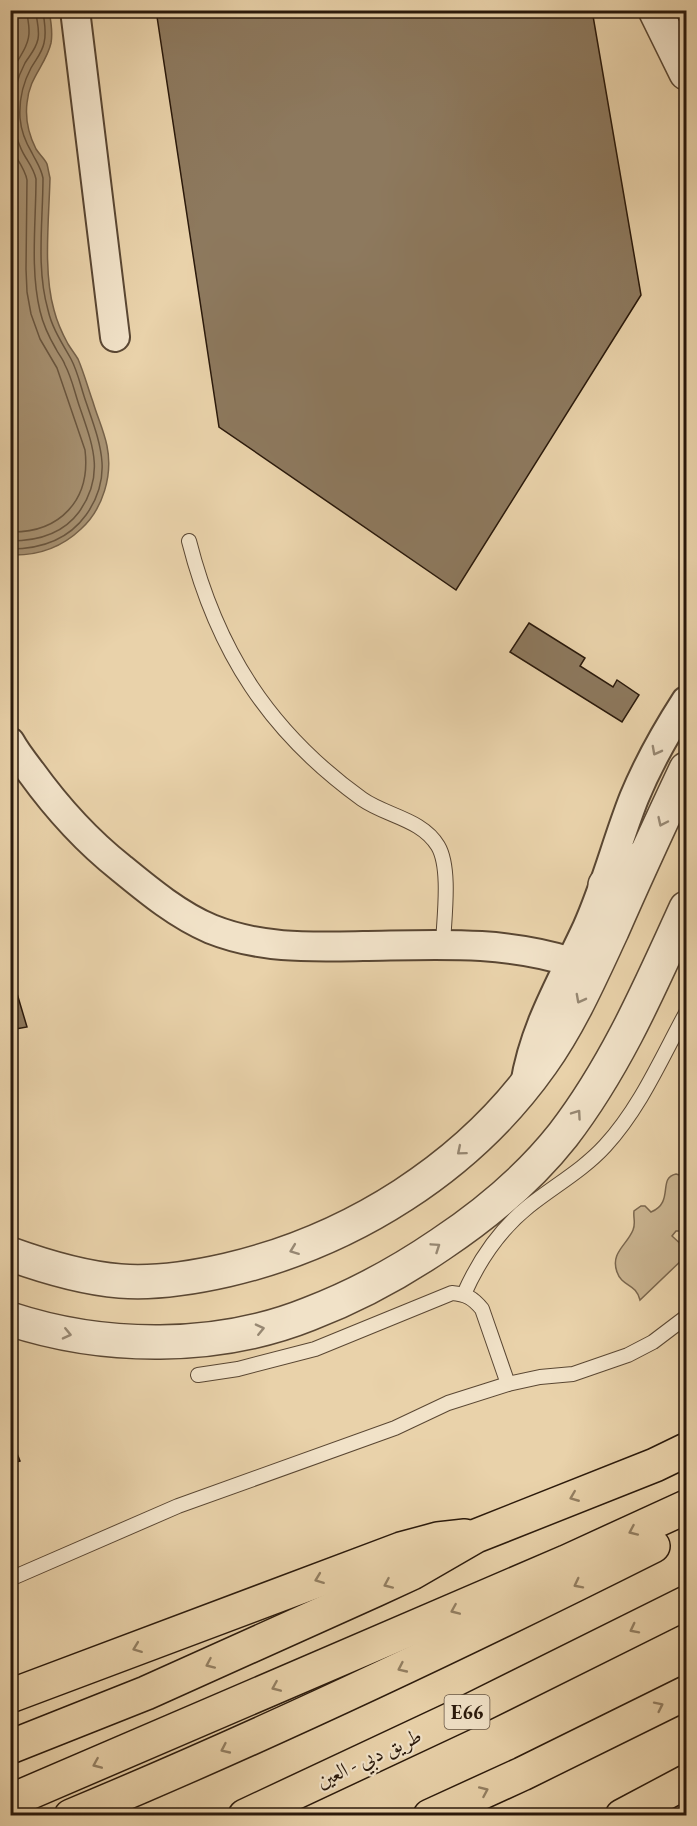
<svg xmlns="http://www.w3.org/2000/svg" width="697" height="1826" viewBox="0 0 697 1826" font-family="'EB Garamond',Amiri,serif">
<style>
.green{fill:#c9b38f;stroke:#7a664d;stroke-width:1.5}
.water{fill:#a89374;stroke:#76624a;stroke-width:1.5}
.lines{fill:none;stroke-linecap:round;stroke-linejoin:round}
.shore{stroke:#695640;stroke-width:1.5}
.building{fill:#8d795e;stroke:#2a190b;stroke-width:1.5}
.service-casing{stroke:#5a4733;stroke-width:16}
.minor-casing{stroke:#5a4733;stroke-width:32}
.tertiary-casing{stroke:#5a4733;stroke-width:36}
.motorway-casing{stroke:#2a190b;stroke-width:36}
.service{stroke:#f1e2c8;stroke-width:14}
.minor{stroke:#f1e2c8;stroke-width:28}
.tertiary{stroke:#f1e2c8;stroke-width:33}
.motorway{stroke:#e9d2aa;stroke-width:33}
.oneway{stroke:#978873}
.oneway2{stroke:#937f62}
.labels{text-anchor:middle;stroke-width:4.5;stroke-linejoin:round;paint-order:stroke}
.shield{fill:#f1e2c8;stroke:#654;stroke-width:1.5}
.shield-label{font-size:20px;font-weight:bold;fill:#2a190b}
.street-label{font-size:21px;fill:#2a190b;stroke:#f1e2c8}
</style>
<rect width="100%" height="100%" fill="#e9d2aa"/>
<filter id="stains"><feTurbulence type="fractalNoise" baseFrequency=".00333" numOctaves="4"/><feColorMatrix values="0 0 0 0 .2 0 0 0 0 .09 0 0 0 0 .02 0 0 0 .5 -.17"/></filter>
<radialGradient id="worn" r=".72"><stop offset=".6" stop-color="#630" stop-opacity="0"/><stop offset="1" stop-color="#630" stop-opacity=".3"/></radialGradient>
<!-- green -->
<path class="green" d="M676,1174L686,1177V1231H676L672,1236L685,1248L686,1256L640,1300C636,1283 622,1287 617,1272C610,1253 627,1245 633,1230C636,1223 633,1218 634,1211L641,1206H645L651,1212C675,1202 657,1178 676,1174Z"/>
<!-- water -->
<path class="water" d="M11,10L49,11C51,21 53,32 51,43C46,65 29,77 27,103C25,119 29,135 36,149C39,154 45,159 47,164C48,168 49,174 50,178C49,218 43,272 54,310C57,322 62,333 68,344C71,349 75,354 78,359C84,373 88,388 93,402C97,416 104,431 107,446C113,475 103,509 81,529C61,548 37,556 10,555Z"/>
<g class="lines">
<!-- shore -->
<g class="shore">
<path d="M10,74C17,60 30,46 29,30C29,23 27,17 27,10"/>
<path d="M10,146C15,157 25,168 27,180L26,269L27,292L31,314L40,339L57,368L85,450C91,500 60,533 10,532"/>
<path d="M10,541C37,541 63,534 79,512C105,475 93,446 80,408C75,394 72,378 65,365C63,359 59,355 56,349C49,337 43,324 40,311C30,269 36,222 36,179C34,170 31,166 26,158C19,147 14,131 13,118C12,100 16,80 25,63C30,55 36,49 38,39C40,29 36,20 36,10"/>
<path d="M10,549C40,549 68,540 86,515C114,476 100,443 86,402C81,388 78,372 71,359C62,343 52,328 48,310C36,268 43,221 43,178C41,168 37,163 32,153C26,143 21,130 20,118C19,101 23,83 31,68C36,59 42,53 44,43C47,32 44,22 43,10"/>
</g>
</g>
<!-- building -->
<g class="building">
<polygon points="156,10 592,10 641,295 456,590 219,427"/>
<polygon points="529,623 585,658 580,666 613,687 617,680 639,695 622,722 510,652"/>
<polygon points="10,970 27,1027 10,1030"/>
<polygon points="10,1436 20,1461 10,1464"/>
</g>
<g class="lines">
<defs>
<g id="service">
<path d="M189,541C217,651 269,732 362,799C386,816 422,819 438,846C451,868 444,918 443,944"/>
<path d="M464,1294C479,1260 499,1230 529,1206C554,1186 583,1170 605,1146C640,1108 661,1059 686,1013"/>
<path d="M198,1375L238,1369L315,1349L452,1293C466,1294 473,1298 482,1309L508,1384"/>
<polyline points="10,1579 178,1506 395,1428 448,1403 508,1384 540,1377 573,1374 628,1355 653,1342 686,1317"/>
</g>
<g id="minor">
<polyline points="75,10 115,337"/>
<path d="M10,742C16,753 24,763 31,772C57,808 87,841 121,868C149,891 178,915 211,929C261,949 310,947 363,946C433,945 503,940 571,962"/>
<path d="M525,1085C534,1027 563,980 587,928C606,886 617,841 634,798C648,764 666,732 686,701"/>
</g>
<g id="tertiary">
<polyline points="655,10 686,73"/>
<path d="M605,885C617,872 629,863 645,856"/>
<path d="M10,1254C46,1267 82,1278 120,1281C156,1284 192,1278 227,1270C351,1241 468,1168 542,1063C571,1022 591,976 612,931C636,876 661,822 686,769"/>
<path d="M10,1319C104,1350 217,1351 309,1314C356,1296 400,1272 441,1244C486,1214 529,1178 563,1135C616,1066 650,987 686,908"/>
</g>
<g id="motorway">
<polyline points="10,1696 401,1549 438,1539 465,1536"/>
<polyline points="10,1747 146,1693 375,1590 412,1573 476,1536 655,1465 686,1450"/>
<polyline points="10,1801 566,1562 686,1507"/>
<path d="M71,1816C268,1734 462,1642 653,1546"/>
<polyline points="245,1816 469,1711 686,1603"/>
<polyline points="430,1816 522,1774 686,1693"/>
<polyline points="622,1816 686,1782"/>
</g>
</defs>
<!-- service casing -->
<use href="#service" class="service-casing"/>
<!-- minor casing -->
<use href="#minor" class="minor-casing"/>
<!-- tertiary casing -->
<use href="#tertiary" class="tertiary-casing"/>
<!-- motorway casing -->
<use href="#motorway" class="motorway-casing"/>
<!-- service -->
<use href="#service" class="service"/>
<!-- minor -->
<use href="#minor" class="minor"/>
<!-- tertiary -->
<use href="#tertiary" class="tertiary"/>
<!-- motorway -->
<use href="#motorway" class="motorway"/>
</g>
<!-- one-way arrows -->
<defs><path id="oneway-chevron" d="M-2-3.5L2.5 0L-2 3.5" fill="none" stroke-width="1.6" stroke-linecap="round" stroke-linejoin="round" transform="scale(1.5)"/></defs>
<g class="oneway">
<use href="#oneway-chevron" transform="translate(656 751) rotate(118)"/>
<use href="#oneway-chevron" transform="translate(662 822) rotate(115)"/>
<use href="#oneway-chevron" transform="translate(580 999) rotate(118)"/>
<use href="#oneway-chevron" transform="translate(577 1114) rotate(-55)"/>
<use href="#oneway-chevron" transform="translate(461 1151) rotate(140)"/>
<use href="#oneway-chevron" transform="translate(436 1247) rotate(-34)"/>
<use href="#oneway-chevron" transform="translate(294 1250) rotate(159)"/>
<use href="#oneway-chevron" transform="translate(260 1329) rotate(-13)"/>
<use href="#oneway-chevron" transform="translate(67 1334) rotate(13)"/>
</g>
<g class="oneway2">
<use href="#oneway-chevron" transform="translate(574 1497) rotate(158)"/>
<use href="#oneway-chevron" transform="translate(633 1531) rotate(156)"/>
<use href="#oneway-chevron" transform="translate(319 1579) rotate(159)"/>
<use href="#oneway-chevron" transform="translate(388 1584) rotate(156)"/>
<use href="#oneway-chevron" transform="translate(578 1584) rotate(153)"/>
<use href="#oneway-chevron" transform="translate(455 1610) rotate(157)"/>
<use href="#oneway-chevron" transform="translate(634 1629) rotate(153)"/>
<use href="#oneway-chevron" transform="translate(137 1648) rotate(159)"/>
<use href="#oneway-chevron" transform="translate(210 1664) rotate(156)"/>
<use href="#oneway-chevron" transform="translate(402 1668) rotate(155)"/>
<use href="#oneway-chevron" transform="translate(276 1687) rotate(157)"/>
<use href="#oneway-chevron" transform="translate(659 1706) rotate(-26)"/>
<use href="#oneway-chevron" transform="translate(225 1749) rotate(155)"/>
<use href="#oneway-chevron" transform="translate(97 1764) rotate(157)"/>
<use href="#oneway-chevron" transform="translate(484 1791) rotate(-24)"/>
</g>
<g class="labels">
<!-- shield labels -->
<rect class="shield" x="444.5" y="1695" width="45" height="34" rx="4.5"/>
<g class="shield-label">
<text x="467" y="1719">E66</text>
</g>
<!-- street labels -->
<g class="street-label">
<text transform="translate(369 1758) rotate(-25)" y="7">طريق دبي - العين</text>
</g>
</g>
<!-- margin -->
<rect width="697" height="1826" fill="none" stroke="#e9d2aa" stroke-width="36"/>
<rect x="12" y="12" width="673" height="1802" fill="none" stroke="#2a190b" stroke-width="3"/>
<rect x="18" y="18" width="661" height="1790" fill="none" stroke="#2a190b" stroke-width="1.5"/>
<rect width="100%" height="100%" filter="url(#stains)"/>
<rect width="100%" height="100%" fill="url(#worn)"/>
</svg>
